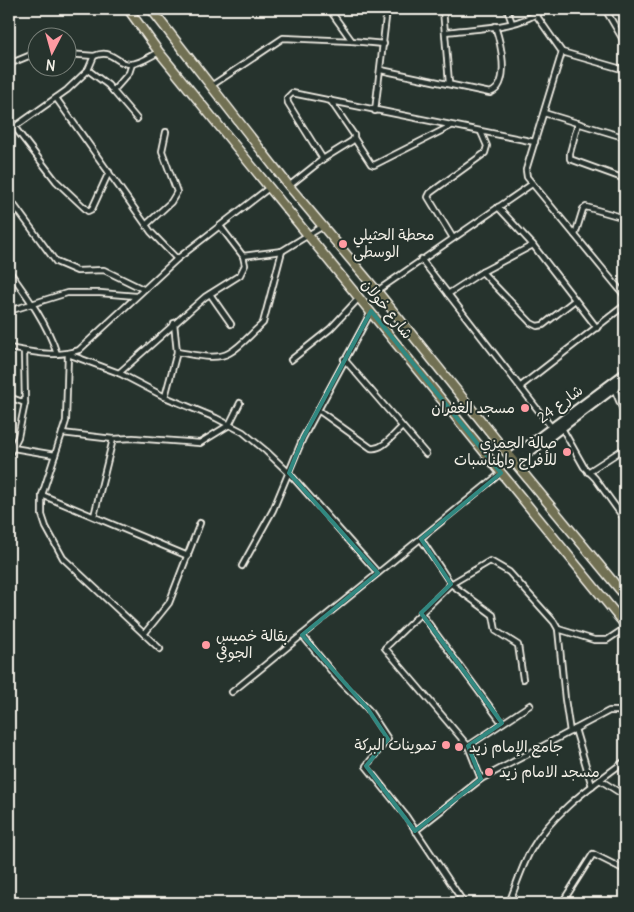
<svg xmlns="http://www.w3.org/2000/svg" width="634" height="912" viewBox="0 0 634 912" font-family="Delius,'Playpen Sans Arabic',sans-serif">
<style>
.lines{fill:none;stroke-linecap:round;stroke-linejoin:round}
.street-casing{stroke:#f4f1e8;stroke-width:8}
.secondary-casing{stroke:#f4f1e8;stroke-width:11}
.primary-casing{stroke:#f4f1e8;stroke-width:11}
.street{stroke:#26332d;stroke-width:4.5}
.secondary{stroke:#26332d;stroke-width:7}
.primary{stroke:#716f52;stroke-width:8}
.marked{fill:none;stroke:#318880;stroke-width:4;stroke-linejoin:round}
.poi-dot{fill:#ff9aa2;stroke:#26332d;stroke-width:2}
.labels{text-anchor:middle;stroke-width:4;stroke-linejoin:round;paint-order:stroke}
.poi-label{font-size:15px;fill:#f4f1e8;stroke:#26332d;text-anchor:start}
.street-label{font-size:15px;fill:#f4f1e8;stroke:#26332d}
</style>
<rect width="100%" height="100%" fill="#26332d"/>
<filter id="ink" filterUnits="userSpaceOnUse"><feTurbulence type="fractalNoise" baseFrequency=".02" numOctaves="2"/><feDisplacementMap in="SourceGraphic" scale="10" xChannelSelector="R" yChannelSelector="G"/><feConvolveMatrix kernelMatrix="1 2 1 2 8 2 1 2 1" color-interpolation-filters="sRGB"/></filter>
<g filter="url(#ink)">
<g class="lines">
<defs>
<g id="street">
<polyline points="329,9 352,41 384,44"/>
<polyline points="443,9 449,83"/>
<polyline points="507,9 512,23"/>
<polyline points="532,9 562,52 625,70"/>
<polyline points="605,9 625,43"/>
<path d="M445,32C477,28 518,29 544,9"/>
<polyline points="562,52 526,170 527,177 625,296"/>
<polyline points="68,54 94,56"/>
<polyline points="9,64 31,55 38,53"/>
<polyline points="88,70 108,85 137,119"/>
<path d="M381,70L490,93C512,85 500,41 495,26"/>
<polyline points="211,86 283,38 352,41"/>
<polyline points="113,91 129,73 132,64"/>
<polyline points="56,98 151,232 177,259"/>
<polyline points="330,100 354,135 354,138 371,164 374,165 451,126"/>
<polyline points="375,111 387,9"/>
<polyline points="544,113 620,136 625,136"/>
<polyline points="9,120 56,181 88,211 92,209 109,172"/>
<polyline points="578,123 570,153 570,159 625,179"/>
<path d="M9,131L67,90L88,70L94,56C113,48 115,64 130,64C140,64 151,56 159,52"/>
<polyline points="323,159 288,103 287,98 292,93 535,142"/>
<polyline points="289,186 323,159 352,141 354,138"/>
<polyline points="9,198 56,262 77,271 104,270 143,289"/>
<polyline points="498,207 533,245 597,328"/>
<polyline points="147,224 171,202 177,192 162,151 166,132"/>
<polyline points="575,235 583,209 586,207 625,218"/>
<polyline points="453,238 428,197 430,193 485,153 487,146 481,132"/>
<polyline points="243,256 282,251 323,226"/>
<polyline points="421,259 552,428"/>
<path d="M9,271C28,297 47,323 57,354"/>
<polyline points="482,272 531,323 537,326 543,325 575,300"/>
<polyline points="377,291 532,184"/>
<polyline points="210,294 231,324"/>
<polyline points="448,294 482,272 533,245"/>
<polyline points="9,311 67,293 100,293 136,296"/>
<path d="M9,348C32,352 57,358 79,350L177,259L270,187"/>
<path d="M177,352C192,354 215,361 229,353C240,347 250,335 259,327L263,323L282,251"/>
<polyline points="68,354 119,373 165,397 216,418 243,432 266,451 289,473 378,573"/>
<polyline points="68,354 66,421 42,495 42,515 46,527 63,558 160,649"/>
<polyline points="344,359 426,454"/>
<polyline points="291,360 330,329 359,298"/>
<polyline points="119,373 205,297 240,275 245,265 243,256 220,226"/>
<polyline points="521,386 625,305"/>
<polyline points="613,386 625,415"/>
<polyline points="9,397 25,403"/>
<polyline points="165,397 177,352 174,323"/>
<path d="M318,410L371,448C383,450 393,435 402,427"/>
<polyline points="562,428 584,467 595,478 625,520"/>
<polyline points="62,433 113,439 133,438 200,443 229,425 240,403"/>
<polyline points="13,448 55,455"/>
<polyline points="9,455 18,437 25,403 24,351"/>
<polyline points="588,472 625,448"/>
<polyline points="42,495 188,556"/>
<polyline points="94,516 113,439"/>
<polyline points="421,539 451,584 490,561 509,572 554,622 558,629 565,699 570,732"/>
<polyline points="242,566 273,510 303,438 371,312"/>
<polyline points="421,613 502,723"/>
<polyline points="558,629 594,640 607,640 625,628"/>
<polyline points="144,634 169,603 200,523"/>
<polyline points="302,635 337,678 368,709 388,739 366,766 406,816 464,903"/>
<polyline points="523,679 518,645 496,631 493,615 451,584 385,648 468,746 530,705"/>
<polyline points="232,692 501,473"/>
<polyline points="575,729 592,786"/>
<polyline points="481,779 609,711 617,711 625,714"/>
<polyline points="600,780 625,796"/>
<polyline points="415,831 481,779 468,746"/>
<path d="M509,903C516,886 522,866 531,850C553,812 592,786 625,761"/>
<polyline points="562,903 593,854 625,870"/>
</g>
<g id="secondary">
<polyline points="511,458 625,373"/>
<polyline points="515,463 625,380"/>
</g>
<g id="primary">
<polyline points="128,9 159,52 625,625"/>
<polyline points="151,9 289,186 377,291 515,463 625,596"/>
</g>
</defs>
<!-- street casing -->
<use href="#street" class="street-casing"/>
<!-- secondary casing -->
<use href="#secondary" class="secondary-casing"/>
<!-- primary casing -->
<use href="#primary" class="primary-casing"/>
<!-- street -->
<use href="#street" class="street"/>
<!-- secondary -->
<use href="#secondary" class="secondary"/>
<!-- primary -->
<use href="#primary" class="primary"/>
</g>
</g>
<!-- marked area -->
<path class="marked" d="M371,311L501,473L421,539L451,584L421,613L502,723L468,746L481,779L415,831L366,766L388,739L368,709L302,635L378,573L289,473L303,438Z"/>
<!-- markers -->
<g class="poi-dot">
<circle cx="343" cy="244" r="5"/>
<circle cx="525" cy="408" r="5"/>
<circle cx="567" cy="452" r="5"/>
<circle cx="206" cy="645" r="5"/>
<circle cx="446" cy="745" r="5"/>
<circle cx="459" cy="747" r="5"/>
<circle cx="489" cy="772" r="5"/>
</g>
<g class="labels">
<!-- poi labels -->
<g class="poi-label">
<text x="353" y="240">محطة الحثيلي<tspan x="353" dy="17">الوسطى</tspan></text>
<text x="515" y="413" text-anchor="end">مسجد الغفران</text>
<text x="557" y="448" text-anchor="end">صالة الحمزي<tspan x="557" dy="17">للأفراح والمناسبات</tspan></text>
<text x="216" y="641">بقالة خميس<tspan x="216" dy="17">الجوفي</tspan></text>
<text x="436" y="750" text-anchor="end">تموينات البركة</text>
<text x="469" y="752">جامع الإمام زيد</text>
<text x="499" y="777">مسجد الامام زيد</text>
</g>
<!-- street labels -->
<g class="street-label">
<text transform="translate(387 309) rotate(51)" y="5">شارع خولان</text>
<text transform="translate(560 404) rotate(-37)" y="5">شارع 24</text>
</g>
</g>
<!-- margin -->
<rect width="634" height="912" fill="none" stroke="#26332d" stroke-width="30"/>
<rect x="15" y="15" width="604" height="882" fill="none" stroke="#f4f1e8" stroke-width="2" filter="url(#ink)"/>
<!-- north arrow -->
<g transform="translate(52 52) rotate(186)"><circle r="24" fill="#26332d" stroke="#787f78"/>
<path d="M0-4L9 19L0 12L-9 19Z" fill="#ff9aa2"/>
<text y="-8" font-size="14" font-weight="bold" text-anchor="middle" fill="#f4f1e8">N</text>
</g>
</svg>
